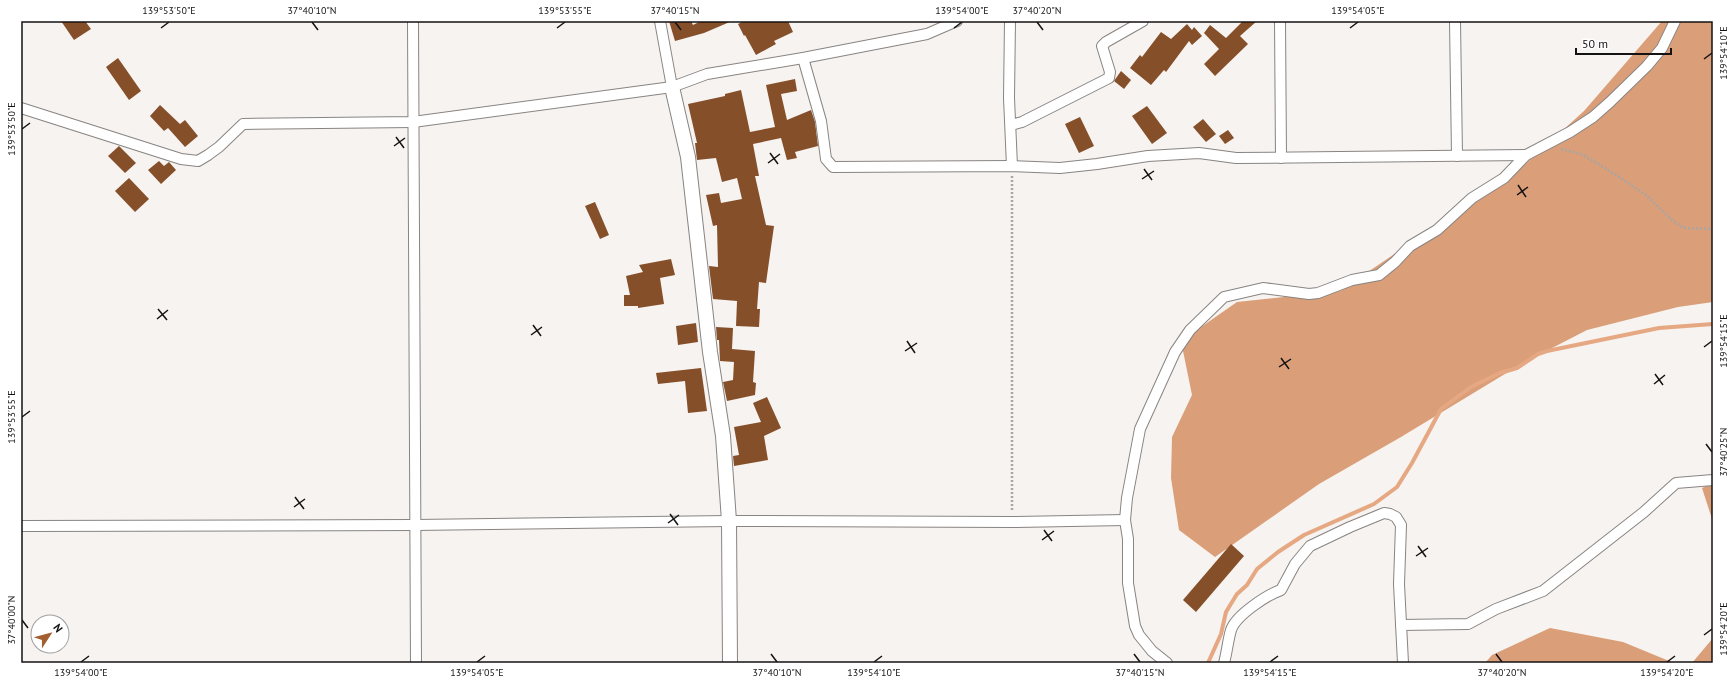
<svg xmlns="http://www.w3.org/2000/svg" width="1734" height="684" viewBox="0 0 1734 684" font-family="'PT Sans',sans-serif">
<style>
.forest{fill:#da9e78}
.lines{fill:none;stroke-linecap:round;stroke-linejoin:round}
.stream{stroke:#e5a882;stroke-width:4}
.building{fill:#854f2a}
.street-casing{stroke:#888482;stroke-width:12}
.secondary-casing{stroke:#888482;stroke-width:16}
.path{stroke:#a8a5a3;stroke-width:2.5;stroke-dasharray:2 2;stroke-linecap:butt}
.street{stroke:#fff;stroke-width:10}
.secondary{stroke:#fff;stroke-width:14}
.ticks{fill:none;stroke:#141212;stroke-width:1.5}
.neatline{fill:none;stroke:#141212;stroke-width:1.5}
.ticks-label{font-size:10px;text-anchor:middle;fill:#141212}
</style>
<rect width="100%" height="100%" fill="#f7f3f0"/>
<!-- forest -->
<g class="forest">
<polygon points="1662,21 1713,21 1713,302 1678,307 1587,330 1523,363 1401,437 1319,484 1215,557 1179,530 1171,478 1172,437 1192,395 1181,341 1237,302 1340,291 1434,227 1501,186 1584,111"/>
<polygon points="1713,483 1713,522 1702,488"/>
<polygon points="1550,628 1623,642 1674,663 1485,663 1492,655"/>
<polygon points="1713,638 1713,663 1692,663"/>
</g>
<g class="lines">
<!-- stream -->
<polyline class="stream" points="1208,663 1221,634 1226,612 1237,594 1247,585 1257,569 1278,552 1304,535 1374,504 1397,487 1412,463 1441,409 1471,387 1500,373 1517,368 1538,354 1547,351 1659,328 1713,324"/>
</g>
<!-- building -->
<g class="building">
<polygon points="61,21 85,21 91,29 74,40"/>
<polygon points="669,21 691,21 693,25 701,21 732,21 704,33 675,41"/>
<polygon points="744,21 788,21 793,32 774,41 776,44 756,55 745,35 744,36 738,24"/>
<polygon points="1243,21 1257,21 1240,36 1248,44 1215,76 1204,64 1219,49 1204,33 1210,25 1226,38"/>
<polygon points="1187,24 1192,30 1194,27 1202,36 1192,45 1189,41 1166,72 1164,70 1151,85 1130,68 1140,55 1142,57 1161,32 1171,39"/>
<polygon points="118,58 141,91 129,100 106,67"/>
<polygon points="1121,71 1131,80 1124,89 1114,81"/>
<polygon points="795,79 797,91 781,94 787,120 811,110 815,122 818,146 795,152 797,158 787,160 781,138 753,144 759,176 755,176 766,225 774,226 766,283 759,282 757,309 760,309 759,327 736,326 737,301 713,299 709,266 718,267 717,225 713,226 706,195 719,193 721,203 742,199 737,178 722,182 716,158 697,160 695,143 697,143 688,104 725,96 725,94 741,90 750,132 775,127 766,85"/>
<polygon points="160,105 180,124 185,120 198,136 185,147 168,128 164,131 150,116"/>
<polygon points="1147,106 1167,133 1152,144 1132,116"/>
<polygon points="1080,117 1094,146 1079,153 1065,124"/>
<polygon points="1203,119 1216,134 1206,142 1193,127"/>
<polygon points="1228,130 1234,138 1225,144 1219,136"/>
<polygon points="119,146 136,163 125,173 108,156"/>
<polygon points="159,161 164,166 169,162 176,170 161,184 148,170"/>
<polygon points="129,178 149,199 135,212 115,191"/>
<polygon points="595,202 609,235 600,239 585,206"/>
<polygon points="671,259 675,275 660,278 664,304 638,308 638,306 624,306 624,295 630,295 626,276 643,272 639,265"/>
<polygon points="696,323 698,342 678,345 676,326"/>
<polygon points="716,327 733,328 732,349 755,351 753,382 756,383 755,395 727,401 723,382 733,380 734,362 720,361 719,340 717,340"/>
<polygon points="701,368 707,411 688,413 685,381 658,384 656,373"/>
<polygon points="767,397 781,428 764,436 768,460 734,466 733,456 739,455 734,427 761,422 753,403"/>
<polygon points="1231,544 1244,556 1196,612 1183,600"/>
</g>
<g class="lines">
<defs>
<g id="street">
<polyline points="413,21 416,663"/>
<polyline points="660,21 672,87"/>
<polyline points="1010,21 1009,98 1012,166"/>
<polyline points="1280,21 1281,158"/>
<polyline points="1455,21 1457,156"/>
<polyline points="803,58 821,121 826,159 833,167 1012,166 1060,168 1097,164 1148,156 1199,153 1236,158 1526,155"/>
<polyline points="21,108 181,159 198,161 208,155 219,147 243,124 413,122 672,87 707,74 803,58 927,34 957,21"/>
<polyline points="1011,125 1022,122 1109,78 1110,72 1102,46 1106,42 1143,21"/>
<polyline points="21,526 415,525 729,521 1012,522 1125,520"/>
<polyline points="1401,625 1468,624 1496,609 1543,591 1644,512 1676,483 1713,480"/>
<polyline points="1167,663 1152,651 1139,635 1135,626 1128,583 1128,539 1125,520 1127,498 1140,429 1175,352 1190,330 1224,297 1263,288 1309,294 1318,293 1352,280 1379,275 1395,262 1410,246 1437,230 1472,198 1504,178 1526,155 1570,132 1593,117 1610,102 1647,66 1662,48 1675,21"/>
<path d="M1224,663C1227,652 1228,640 1231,630C1236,615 1267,595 1281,590L1295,564L1310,546L1350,527L1384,513L1390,514L1396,517L1401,525L1399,584L1403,663"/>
</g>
<polyline id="secondary" points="672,87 688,157 710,352 723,436 729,521 730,663"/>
</defs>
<!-- street casing -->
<use href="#street" class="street-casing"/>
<!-- secondary casing -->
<use href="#secondary" class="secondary-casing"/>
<!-- path -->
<g class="path">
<polyline points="1561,149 1581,154 1602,166 1646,195 1673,221 1684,228 1713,229"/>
<polyline points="1012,176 1012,511"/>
</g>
<!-- street -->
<use href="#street" class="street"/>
<!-- secondary -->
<use href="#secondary" class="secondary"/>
</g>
<!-- ticks -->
<path class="ticks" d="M312,22L318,30M675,22L681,30M1037,22L1043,30M161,28L169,22M557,28L565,22M954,28L962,22M1350,28L1358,22M1704,59L1712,53M22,129L30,123M396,137L404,148M394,146L405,138M770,153L778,164M768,163L780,154M1144,169L1152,180M1142,179L1154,171M1518,185L1526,197M1517,195L1528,187M158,309L167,320M157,319L168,310M533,325L541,336M531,335L542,327M907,341L915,353M1704,347L1712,341M905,351L917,343M1281,358L1289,369M1279,367L1291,359M1655,374L1663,385M1654,384L1665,375M22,417L30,411M1706,444L1712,452M295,497L304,509M294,507L305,499M670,514L678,525M668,523L679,515M1044,530L1052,541M1042,540L1054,531M1418,546L1426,557M1416,556L1428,548M22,620L28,628M1704,635L1712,629M771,654L777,662M1134,654L1140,662M1496,654L1502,662M81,662L89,656M477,662L485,656M874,662L882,656M1270,662L1278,656M1667,662L1675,656"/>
<!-- border -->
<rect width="1734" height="684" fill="none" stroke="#ffffff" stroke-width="44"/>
<!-- north arrow -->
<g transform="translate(50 634) rotate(54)"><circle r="19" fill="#ffffff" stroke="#a1a0a0"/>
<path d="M0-3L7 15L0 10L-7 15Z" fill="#a25e2f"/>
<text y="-6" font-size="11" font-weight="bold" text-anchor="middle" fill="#141212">N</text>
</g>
<!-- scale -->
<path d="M1576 48v6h95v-6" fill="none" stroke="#141212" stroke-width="2"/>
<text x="1582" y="48" font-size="12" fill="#141212" stroke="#ffffff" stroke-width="3" paint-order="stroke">50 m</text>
<rect x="22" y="22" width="1690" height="640" class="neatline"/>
<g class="ticks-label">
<text x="169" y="14">139°53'50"E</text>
<text x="312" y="14">37°40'10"N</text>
<text x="565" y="14">139°53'55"E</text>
<text x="675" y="14">37°40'15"N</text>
<text x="962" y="14">139°54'00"E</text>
<text x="1037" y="14">37°40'20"N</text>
<text x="1358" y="14">139°54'05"E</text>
<text transform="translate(1723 53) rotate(-90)" y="4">139°54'10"E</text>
<text transform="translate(11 129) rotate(-90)" y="4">139°53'50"E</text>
<text transform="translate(1723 341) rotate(-90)" y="4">139°54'15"E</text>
<text transform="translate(11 417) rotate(-90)" y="4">139°53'55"E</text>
<text transform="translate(1723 452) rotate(-90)" y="4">37°40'25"N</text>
<text transform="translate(11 620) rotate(-90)" y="4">37°40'00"N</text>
<text transform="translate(1723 629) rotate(-90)" y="4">139°54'20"E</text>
<text x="81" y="676">139°54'00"E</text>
<text x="477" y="676">139°54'05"E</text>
<text x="777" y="676">37°40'10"N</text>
<text x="874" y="676">139°54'10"E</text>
<text x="1140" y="676">37°40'15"N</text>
<text x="1270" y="676">139°54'15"E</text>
<text x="1502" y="676">37°40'20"N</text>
<text x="1667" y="676">139°54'20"E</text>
</g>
</svg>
